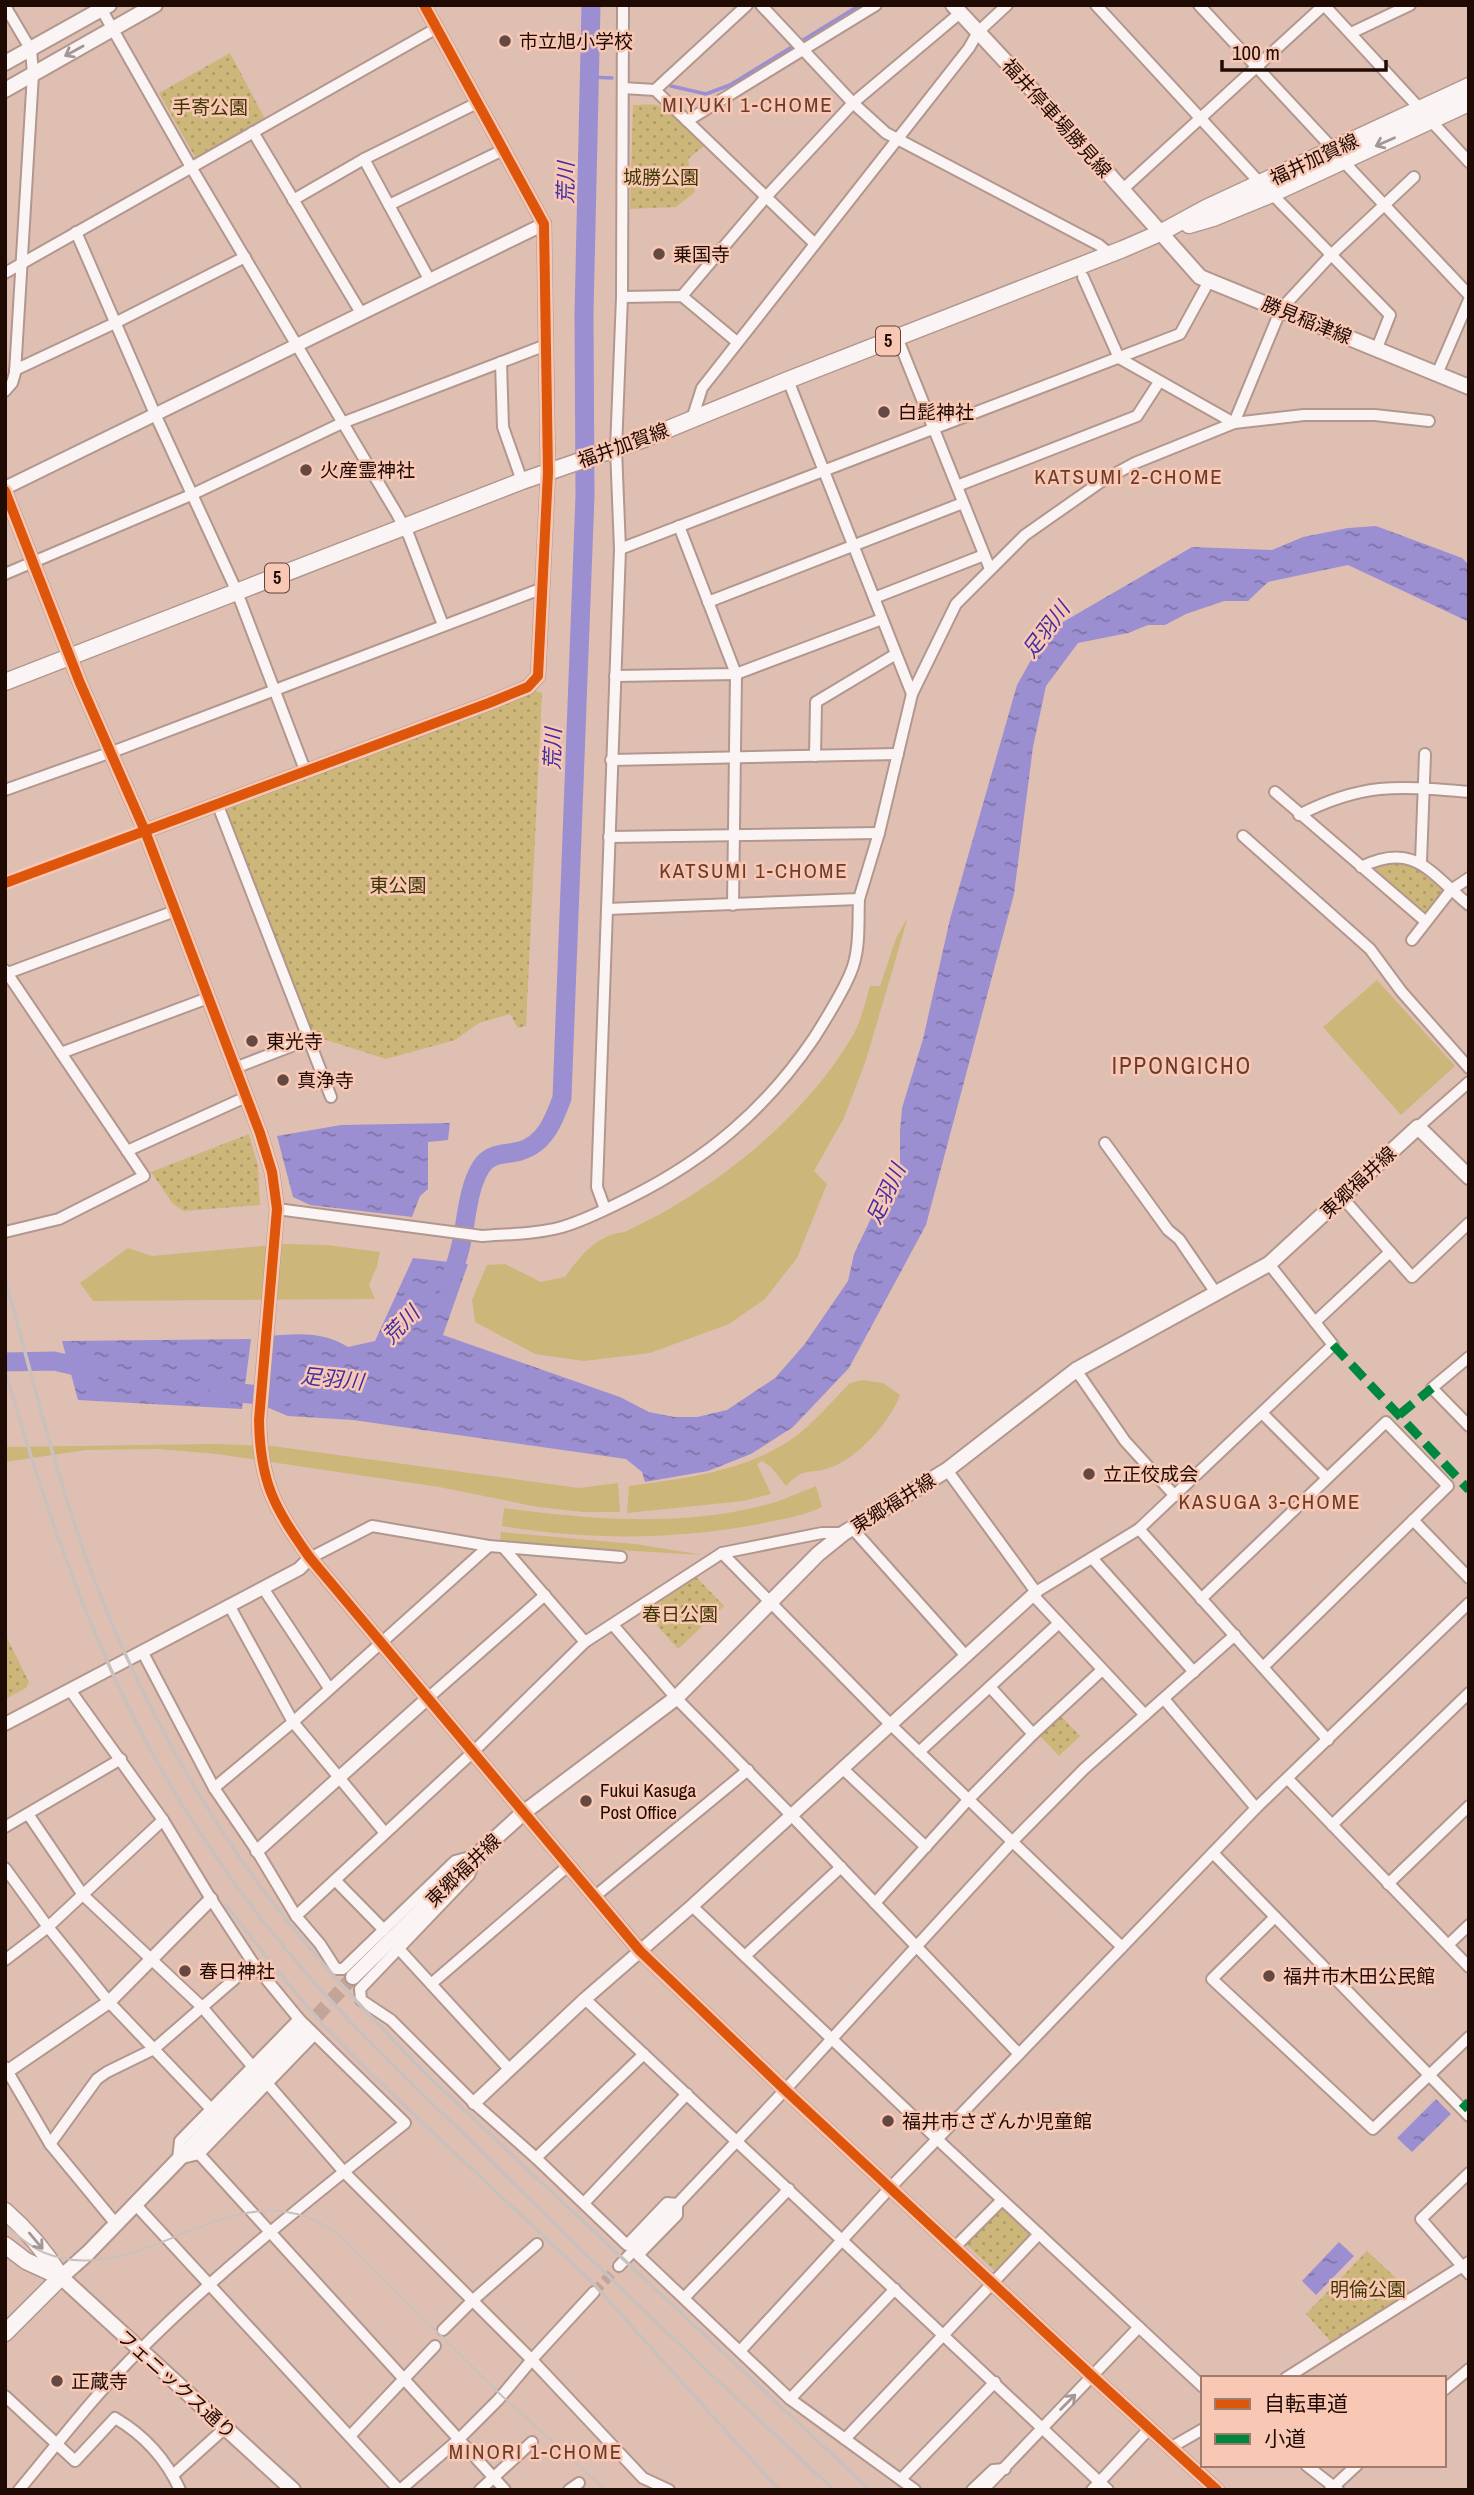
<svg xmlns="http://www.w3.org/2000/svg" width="1474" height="2495" viewBox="0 0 1474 2495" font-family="'Archivo Narrow','Noto Sans JP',sans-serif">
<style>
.grass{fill:#ccb67a}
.park{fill:url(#park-dots)}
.water{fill:url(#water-ripples)}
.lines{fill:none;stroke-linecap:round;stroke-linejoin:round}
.stream{stroke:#9b8fd1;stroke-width:3.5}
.river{stroke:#9b8fd1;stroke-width:19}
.minor-tunnel{stroke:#c3a499;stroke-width:10;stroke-dasharray:10 5;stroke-linecap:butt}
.secondary-tunnel{stroke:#c3a499;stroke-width:14;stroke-dasharray:14 7;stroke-linecap:butt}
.minor-casing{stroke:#b1978e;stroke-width:14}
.tertiary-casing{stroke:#b1978e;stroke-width:16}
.secondary-casing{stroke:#b1978e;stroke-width:18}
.primary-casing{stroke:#b1978e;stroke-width:19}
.minor{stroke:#faf5f4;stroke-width:10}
.tertiary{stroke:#faf5f4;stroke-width:12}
.secondary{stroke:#faf5f4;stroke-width:14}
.primary{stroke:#faf5f4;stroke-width:16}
.tram{stroke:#cac1bd;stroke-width:2}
.rail{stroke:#cac1bd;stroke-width:3.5}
.quiet{stroke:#00873e;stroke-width:9;stroke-dasharray:18 9;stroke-linecap:butt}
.cycleway-casing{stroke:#f8c8b5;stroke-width:15}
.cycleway{stroke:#de550c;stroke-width:10}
.oneway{stroke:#a29794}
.poi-dot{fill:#634941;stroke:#f8c8b5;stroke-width:2.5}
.labels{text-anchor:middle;stroke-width:5;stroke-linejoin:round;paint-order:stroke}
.shield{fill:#f8c8b5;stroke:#604339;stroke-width:2}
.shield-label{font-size:18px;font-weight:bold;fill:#1f0a04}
.poi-label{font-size:19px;fill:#1f0a04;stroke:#f8c8b5;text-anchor:start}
.park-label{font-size:19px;fill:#3e3700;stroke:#f8c8b5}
.street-label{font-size:19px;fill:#1f0a04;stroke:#f8c8b5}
.neighbourhood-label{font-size:21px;letter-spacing:2px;fill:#6d3b27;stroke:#f8c8b5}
.water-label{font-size:21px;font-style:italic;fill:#412fa2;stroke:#f8c8b5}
.quarter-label{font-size:23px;letter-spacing:2px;fill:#6d3b27;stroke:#f8c8b5}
</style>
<defs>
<pattern id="park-dots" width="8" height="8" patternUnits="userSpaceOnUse" patternTransform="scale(1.75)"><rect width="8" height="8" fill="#ccb67a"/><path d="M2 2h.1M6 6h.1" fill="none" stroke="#af9b68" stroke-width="1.8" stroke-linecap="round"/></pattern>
<pattern id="water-ripples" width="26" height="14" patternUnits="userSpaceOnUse" patternTransform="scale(1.75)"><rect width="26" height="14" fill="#9b8fd1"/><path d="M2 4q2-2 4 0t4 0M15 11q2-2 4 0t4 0" fill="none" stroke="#7e73a7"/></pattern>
</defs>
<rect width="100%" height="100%" fill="#e0bfb3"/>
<!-- grass -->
<g class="grass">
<path d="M908,917L866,1060L844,1118L814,1171L827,1184L797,1258L765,1299L729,1324L650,1353L584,1361L535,1354L475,1322L472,1300L487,1265L505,1264L541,1282L565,1277C579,1257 599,1233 625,1232C644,1222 664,1213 682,1201C748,1161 812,1104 852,1037C861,1022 865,1003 870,986H880L896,938Z"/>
<polygon points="1377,980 1455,1066 1401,1115 1323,1027"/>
<polygon points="285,1244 327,1245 380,1252 377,1266 369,1285 375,1299 93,1301 80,1283 128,1248 152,1256"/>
<path d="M862,1380L883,1383L900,1395C891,1421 856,1460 829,1468C808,1475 805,1466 786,1486L771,1467L762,1461L757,1464L771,1494L743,1501L627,1513L629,1486C686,1478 743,1472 792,1439C813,1424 832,1401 850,1383Z"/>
<polygon points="214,1444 272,1446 579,1488 618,1483 620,1512 583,1512 538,1507 439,1487 217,1454 159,1449 86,1450 5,1462 5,1447"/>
<path d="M816,1486L822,1507C801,1517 777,1520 754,1525C670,1540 586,1540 502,1526L504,1508C594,1520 687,1528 776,1502C790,1497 803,1491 816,1486Z"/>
<polygon points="501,1532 635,1544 703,1555 500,1543"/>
</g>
<!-- park -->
<g class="park">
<polygon points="230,53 265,119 195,157 159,93"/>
<path d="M633,105C640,105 649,104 656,105C676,110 692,131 705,145L688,159L695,192L676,207L630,209Z"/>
<polygon points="533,690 542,693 526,1026 518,1028 510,1014 479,1023 455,1040 386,1059 311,1035 226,812 230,805"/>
<polygon points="1382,860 1420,864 1447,892 1425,917 1367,869"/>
<polygon points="249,1134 258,1166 260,1205 184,1211 173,1204 151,1172"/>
<polygon points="696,1577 724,1606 678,1649 645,1612"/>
<polygon points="5,1634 29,1682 26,1688 5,1699"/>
<polygon points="1060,1715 1080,1736 1059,1756 1039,1735"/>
<polygon points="1002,2205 1035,2235 997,2273 965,2243"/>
<polygon points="1367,2251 1412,2293 1332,2343 1306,2314"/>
</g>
<!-- water -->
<g class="water">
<path d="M1376,526L1462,558L1469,565V622L1348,565L1268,582L1248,601H1224L1186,614L1165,625H1148L1128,633L1078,643L1046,686L1033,747L1014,894L926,1225L849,1368L793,1427L751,1454L708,1471L645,1482L642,1472L626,1459L353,1420L288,1416L264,1406L271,1336C297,1333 326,1332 348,1347L375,1341L413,1258L468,1264L443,1335L620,1397L649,1412L674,1417H697L727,1410L775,1378L804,1345L848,1281L854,1254L872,1216L900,1174V1131L902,1108L923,1039L950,919L1017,685L1031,660L1058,625L1192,547L1272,550L1303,537L1348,528Z"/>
<polygon points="450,1123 448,1140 428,1142 428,1189 420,1196 412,1217 310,1205 293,1197 277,1136 341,1125"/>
<polygon points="251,1339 242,1409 78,1400 62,1341"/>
<polygon points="1436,2099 1451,2114 1412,2152 1397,2138"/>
<polygon points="1339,2242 1354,2256 1316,2295 1302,2281"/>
</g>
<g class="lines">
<!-- stream -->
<g class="stream">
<polyline points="590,77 612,78"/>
<polyline points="671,86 706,94 730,85 860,5"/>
</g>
<!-- river -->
<g class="river">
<path d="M448,1287C453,1272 459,1256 462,1240C467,1216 468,1188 481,1167C490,1152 506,1155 520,1151C545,1144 554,1120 562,1098L585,496L584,314L591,5"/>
<polyline points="5,1362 54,1361 93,1370"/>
<polyline points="219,1391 280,1397"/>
</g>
<!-- minor-tunnel -->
<polyline class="minor-tunnel" points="594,2292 619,2266"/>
<!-- secondary-tunnel -->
<polyline class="secondary-tunnel" points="302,2032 353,1977"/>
<defs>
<g id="minor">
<polyline points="99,5 191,167 397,514 409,536 443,625"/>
<polyline points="761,5 853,103 886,133 1099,245 1110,254"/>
<polyline points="1096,5 1261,184"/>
<polyline points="1199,5 1334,150"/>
<polyline points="5,6 31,50 33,74 15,373 12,383 5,391"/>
<polyline points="1351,33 1410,5"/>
<polyline points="623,88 655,90 814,243"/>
<polyline points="655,90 747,5"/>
<polyline points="687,121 876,5"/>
<polyline points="253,132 361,313"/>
<polyline points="364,159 429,279"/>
<polyline points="1343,161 1469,295"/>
<polyline points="1122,190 1324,5 1469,162"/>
<polyline points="1272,194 1390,315 1377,348"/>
<polyline points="293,200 364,159 477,103"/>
<polyline points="389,205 503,150"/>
<polyline points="76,232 155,414 237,592 305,770"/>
<polyline points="5,273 437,28"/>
<polyline points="1083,277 1119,358 1234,423"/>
<polyline points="682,296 766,197 853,103 960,13"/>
<polyline points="622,297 682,296 737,342"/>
<polyline points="897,337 990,569"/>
<polyline points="501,362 503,427 522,481"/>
<polyline points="15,370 115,323 245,257"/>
<polyline points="1437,374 1469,300"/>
<polyline points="788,380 912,694"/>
<polyline points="692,419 702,388 969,48 978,32 1007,5"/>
<polyline points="1234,423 1281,309 1331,255 1414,177"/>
<polyline points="957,486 1137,416 1159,382"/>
<polyline points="679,526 736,674 733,905"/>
<polyline points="620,549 1180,334 1209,281"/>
<polyline points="5,574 191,495 342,423 546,345"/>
<polyline points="874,598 984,555"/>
<polyline points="708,602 963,503"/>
<polyline points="615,676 736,674 882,619"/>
<polyline points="815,756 816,702 896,654"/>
<polyline points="611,760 898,754"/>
<polyline points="5,790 120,749 543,588"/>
<polyline points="1275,792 1425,921"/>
<polyline points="217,803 331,1097"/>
<path d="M1299,815C1364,782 1398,786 1469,792"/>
<polyline points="1243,836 1370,949 1401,991 1469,1068"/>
<polyline points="609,837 879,833"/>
<polyline points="1421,862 1425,754"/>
<path d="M1361,867C1415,841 1430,873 1469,905"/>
<polyline points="5,883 145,831"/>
<polyline points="607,909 859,899 879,833 912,694 956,604 1025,535 1102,481 1135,463 1234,423 1304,415 1375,415 1429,421"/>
<polyline points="1412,940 1451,890 1469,878"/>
<polyline points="5,970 144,1176 59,1219 5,1232"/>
<polyline points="5,974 175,911"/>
<polyline points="61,1053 208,998"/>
<polyline points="235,1068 307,1040"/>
<polyline points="1418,1127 1469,1082"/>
<polyline points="1105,1143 1168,1230 1179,1239 1216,1293"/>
<polyline points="127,1151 246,1097"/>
<polyline points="1342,1197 1412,1277 1469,1223"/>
<path d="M277,1209L482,1236C509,1234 537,1234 562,1227C586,1220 609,1208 631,1197C707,1159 766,1109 814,1038C826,1019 849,983 854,963C860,943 858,919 859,899"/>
<polyline points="605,1209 597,1187 620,549 616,449 622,297 623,5"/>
<polyline points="1315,1322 1390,1252"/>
<polyline points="1469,1357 1432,1388 1469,1426"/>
<polyline points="1076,1370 1125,1441 1175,1496"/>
<polyline points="1262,1413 1327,1478"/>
<polyline points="947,1470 1036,1592 1139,1529 1333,1345 1269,1264"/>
<polyline points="1413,1520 1469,1578"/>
<polyline points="852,1528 966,1656"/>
<polyline points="1139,1529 1328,1740"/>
<polyline points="503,1547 585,1642"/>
<polyline points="722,1553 890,1724 1122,1947"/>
<polyline points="310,1558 372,1526 489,1546 621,1557"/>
<polyline points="1092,1558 1194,1672"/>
<polyline points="263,1588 329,1688"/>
<polyline points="1033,1595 1145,1715"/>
<polyline points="1201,1599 1386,1422 1448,1486 1263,1667"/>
<polyline points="229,1605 293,1722 385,1833"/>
<polyline points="613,1625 676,1698 791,1815 1019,2054"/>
<polyline points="142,1651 214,1788 257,1851 296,1916 320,1944 336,1969 343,1969 455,1861 474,1856"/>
<polyline points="990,1687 1033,1734"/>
<polyline points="428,1698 545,1595"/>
<polyline points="1164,1699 1256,1808"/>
<polyline points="919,1752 1059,1623"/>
<polyline points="842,1768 926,1847"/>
<polyline points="1288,1779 1469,1967"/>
<polyline points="214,1788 293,1722 489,1546"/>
<polyline points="28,1814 83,1895 202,2007 253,2067"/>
<polyline points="1332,1825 1469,1693"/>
<polyline points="5,1827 121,1759"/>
<polyline points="1213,1853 1469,2116"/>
<polyline points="476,1858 469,1875 360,1989 361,2000 391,2020 474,2103 536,2158 627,2245 667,2203 677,2204 677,2215 638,2255 790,2399 915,2490"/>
<polyline points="5,1868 48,1927 109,2002 212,2110"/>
<polyline points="335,1880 384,1930"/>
<polyline points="1388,1884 1469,1806"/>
<polyline points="594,1897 748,1770"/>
<polyline points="875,1903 968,1800 1033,1734 1102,1670"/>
<polyline points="692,1906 937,2139 1203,2387"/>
<polyline points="296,1916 473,1752 585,1642 722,1553 822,1533 844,1533"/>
<polyline points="1275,1917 1212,1979 1373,2129 1469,2037"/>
<polyline points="1448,1945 1469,1925"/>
<polyline points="398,1948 510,2070"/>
<polyline points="745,1956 841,1867"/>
<polyline points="5,1960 48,1927 163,1820"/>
<polyline points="431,1984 568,1866"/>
<polyline points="585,1999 1108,2490"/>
<polyline points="299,2019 180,2141 178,2159 199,2154 314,2035"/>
<polyline points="5,2067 50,2144 116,2224"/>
<polyline points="267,2083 344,2172 532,2360 643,2478 669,2490"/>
<polyline points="50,2144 97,2079 107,2072 154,2049 253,1963"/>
<polyline points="199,2154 505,2490"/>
<polyline points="536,2158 644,2054"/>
<polyline points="1469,2173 1421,2219 1469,2274"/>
<polyline points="584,2203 687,2094"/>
<polyline points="135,2204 399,2490"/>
<polyline points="954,2248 1002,2200"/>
<polyline points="619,2266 785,2090 1012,1842 1084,1769 1235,1635"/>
<polyline points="684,2298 789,2189"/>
<polyline points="443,2330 472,2301 537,2244"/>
<polyline points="740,2351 890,2188 1256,1808 1469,1603"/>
<polyline points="1286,2378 1469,2262"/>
<polyline points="1444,2390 1469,2369"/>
<path d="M5,2396L75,2461L115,2418C144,2435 166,2459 180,2490"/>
<polyline points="790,2399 895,2289"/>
<polyline points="350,2436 435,2346"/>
<polyline points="845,2439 1039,2234"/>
<polyline points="1170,2448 1203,2429"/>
<polyline points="1306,2465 1338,2490"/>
<polyline points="173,2475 225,2428"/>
<polyline points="901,2479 995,2382"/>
<path d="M19,2490C59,2442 97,2392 141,2349C223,2267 315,2195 405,2123L299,2019L253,1963L211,1899L163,1820L70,1690"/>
<polyline points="400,2490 459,2439 498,2400 535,2356 594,2292"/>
<polyline points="480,2490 532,2442"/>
<polyline points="569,2490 579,2483"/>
<polyline points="972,2490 993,2470 1005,2469"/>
<polyline points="983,2490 1139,2327"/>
<polyline points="1092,2490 1149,2429"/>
<polyline points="1330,2490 1357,2465"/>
</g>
<g id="tertiary">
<polyline points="5,488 544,224"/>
<path d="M5,491L80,683L145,831L260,1133L272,1172L277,1209L259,1420C260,1483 274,1507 310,1558L640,1951L785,2090L1093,2377L1217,2490"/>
<polyline points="145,831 489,703 528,687 538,676 548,472 544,224 424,5"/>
<polyline points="5,1724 299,1569 310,1558"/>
<polyline points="257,1851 428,1698"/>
<polyline points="5,2073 109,2002 211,1899"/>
<polyline points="474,2103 585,1999 692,1906 1036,1592"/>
</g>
<g id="secondary">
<polyline points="953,5 1065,125 1200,277 1469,387"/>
<polyline points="5,63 109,5"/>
<polyline points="5,90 155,5"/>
<polyline points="353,1977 477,1855 523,1813 676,1698 818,1554 844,1533 947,1470 1076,1370 1269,1264 1418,1127 1469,1177"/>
<polyline points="293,2490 61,2277 88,2253 302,2032"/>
</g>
<g id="primary">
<polyline points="1189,225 1213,218 1272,194 1469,103"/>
<polyline points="5,682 522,481 644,439 788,380 1123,249 1160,233 1206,208 1469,86"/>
<path d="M5,2211C28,2231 45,2251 61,2277"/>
<polyline points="5,2245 26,2261 61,2277"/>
<polyline points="5,2333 61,2277"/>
</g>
</defs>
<!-- minor casing -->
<use href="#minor" class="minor-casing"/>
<!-- tertiary casing -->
<use href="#tertiary" class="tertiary-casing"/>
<!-- secondary casing -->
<use href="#secondary" class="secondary-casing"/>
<!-- primary casing -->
<use href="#primary" class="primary-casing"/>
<!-- minor -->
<use href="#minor" class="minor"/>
<!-- tertiary -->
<use href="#tertiary" class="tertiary"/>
<!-- secondary -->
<use href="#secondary" class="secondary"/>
<!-- primary -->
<use href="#primary" class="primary"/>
<!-- tram -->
<path class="tram" d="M5,2225C17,2235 30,2247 45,2253C145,2293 237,2159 338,2234L502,2396L606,2490"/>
<!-- rail -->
<g class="rail">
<path d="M5,1279C33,1378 57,1482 94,1579C135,1686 190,1789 257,1882C309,1952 368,2015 429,2077L870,2490"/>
<path d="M5,1370C48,1518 98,1666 178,1798C220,1867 269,1933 323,1992C372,2047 427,2098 479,2149C595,2265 714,2378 834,2490"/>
<polyline points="226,1905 279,1973 325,2027 373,2076 591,2281 779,2490"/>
</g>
<!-- quiet -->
<g class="quiet">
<polyline points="1333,1345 1469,1490"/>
<polyline points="1399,1415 1432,1388"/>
<polyline points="1462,2109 1469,2102"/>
</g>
<defs>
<g id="cycleway">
<path d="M5,491L80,683L145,831L260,1133L272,1172L277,1209L259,1420C260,1483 274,1507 310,1558L640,1951L785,2090L1093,2377L1217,2490"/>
<polyline points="5,883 489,703 528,687 538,676 548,472 544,224 424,5"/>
</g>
</defs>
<!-- cycleway casing -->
<use href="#cycleway" class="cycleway-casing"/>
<!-- cycleway -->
<use href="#cycleway" class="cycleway"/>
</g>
<!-- one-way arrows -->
<defs><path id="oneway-shaft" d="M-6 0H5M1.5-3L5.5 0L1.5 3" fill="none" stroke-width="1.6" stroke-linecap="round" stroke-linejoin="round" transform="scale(1.75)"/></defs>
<g class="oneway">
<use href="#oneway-shaft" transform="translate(74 51) rotate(151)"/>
<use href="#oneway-shaft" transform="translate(1385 142) rotate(156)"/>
<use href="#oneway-shaft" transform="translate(36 2241) rotate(50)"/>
<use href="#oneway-shaft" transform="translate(1068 2402) rotate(-45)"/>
</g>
<!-- markers -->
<g class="poi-dot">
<circle cx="505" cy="41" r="7"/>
<circle cx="659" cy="254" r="7"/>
<circle cx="884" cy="412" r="7"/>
<circle cx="306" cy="470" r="7"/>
<circle cx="252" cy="1041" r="7"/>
<circle cx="283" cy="1080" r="7"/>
<circle cx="1089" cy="1474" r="7"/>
<circle cx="586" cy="1801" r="7"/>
<circle cx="185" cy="1971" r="7"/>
<circle cx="1269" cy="1976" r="7"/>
<circle cx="888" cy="2121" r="7"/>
<circle cx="57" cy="2381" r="7"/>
</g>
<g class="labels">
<!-- shield labels -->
<g class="shield">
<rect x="876" y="326.5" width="24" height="29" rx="5"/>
<rect x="265" y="563.5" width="24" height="29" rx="5"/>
</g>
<g class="shield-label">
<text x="888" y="347">5</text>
<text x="277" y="584">5</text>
</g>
<!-- poi labels -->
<g class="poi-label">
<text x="519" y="48">市立旭小学校</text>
<text x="673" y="261">乗国寺</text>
<text x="898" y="419">白髭神社</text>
<text x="320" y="477">火産霊神社</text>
<text x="266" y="1048">東光寺</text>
<text x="297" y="1087">真浄寺</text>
<text x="1103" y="1481">立正佼成会</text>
<text x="600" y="1797">Fukui Kasuga<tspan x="600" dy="22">Post Office</tspan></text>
<text x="199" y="1978">春日神社</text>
<text x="1283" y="1983">福井市木田公民館</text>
<text x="902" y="2128">福井市さざんか児童館</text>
<text x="71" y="2388">正蔵寺</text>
</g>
<!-- park labels -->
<g class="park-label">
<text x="210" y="114">手寄公園</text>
<text x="661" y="184">城勝公園</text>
<text x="398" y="892">東公園</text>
<text x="680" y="1621">春日公園</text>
<text x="1368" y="2296">明倫公園</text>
</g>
<!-- street labels -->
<g class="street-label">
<text transform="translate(1057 118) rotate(48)" y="7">福井停車場勝見線</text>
<text transform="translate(1314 159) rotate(-25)" y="7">福井加賀線</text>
<text transform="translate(1307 320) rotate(22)" y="7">勝見稲津線</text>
<text transform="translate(623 445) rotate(-20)" y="7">福井加賀線</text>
<text transform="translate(1358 1182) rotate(-43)" y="7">東郷福井線</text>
<text transform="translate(893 1503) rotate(-32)" y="7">東郷福井線</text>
<text transform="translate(463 1870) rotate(-44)" y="7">東郷福井線</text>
<text transform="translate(177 2384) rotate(42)" y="7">フェニックス通り</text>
</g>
<!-- neighbourhood labels -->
<g class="neighbourhood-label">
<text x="748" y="112">MIYUKI 1-CHOME</text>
<text x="1129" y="484">KATSUMI 2-CHOME</text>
<text x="754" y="878">KATSUMI 1-CHOME</text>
<text x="1270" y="1509">KASUGA 3-CHOME</text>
<text x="536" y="2459">MINORI 1-CHOME</text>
</g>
<!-- water labels -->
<g class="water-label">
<text transform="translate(566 183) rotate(-89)" y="7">荒川</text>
<text transform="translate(1046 630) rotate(-53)" y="7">足羽川</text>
<text transform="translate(553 749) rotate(-88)" y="7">荒川</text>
<text transform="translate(886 1194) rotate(-65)" y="7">足羽川</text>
<text transform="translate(401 1325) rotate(-46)" y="7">荒川</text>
<text transform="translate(332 1379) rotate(6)" y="7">足羽川</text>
</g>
<!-- quarter labels -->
<g class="quarter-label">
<text x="1182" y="1074">IPPONGICHO</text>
</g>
</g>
<!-- border -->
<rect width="1474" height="2495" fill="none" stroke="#1f0a04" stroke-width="14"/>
<!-- legend -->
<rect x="1201" y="2376" width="245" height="91" fill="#f8c8b5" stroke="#a17c6e" stroke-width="2"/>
<rect x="1215" y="2399" width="35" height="10" fill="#de550c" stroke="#a17c6e" stroke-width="2"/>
<text x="1264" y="2411" font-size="21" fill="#1f0a04">自転車道</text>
<rect x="1215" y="2434" width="35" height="10" fill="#00873e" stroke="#a17c6e" stroke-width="2"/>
<text x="1264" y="2446" font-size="21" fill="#1f0a04">小道</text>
<!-- scale -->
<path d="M1222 60v10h164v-10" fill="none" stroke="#1f0a04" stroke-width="3.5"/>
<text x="1232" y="60" font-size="21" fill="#1f0a04" stroke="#f8c8b5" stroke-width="5" paint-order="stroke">100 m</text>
</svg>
